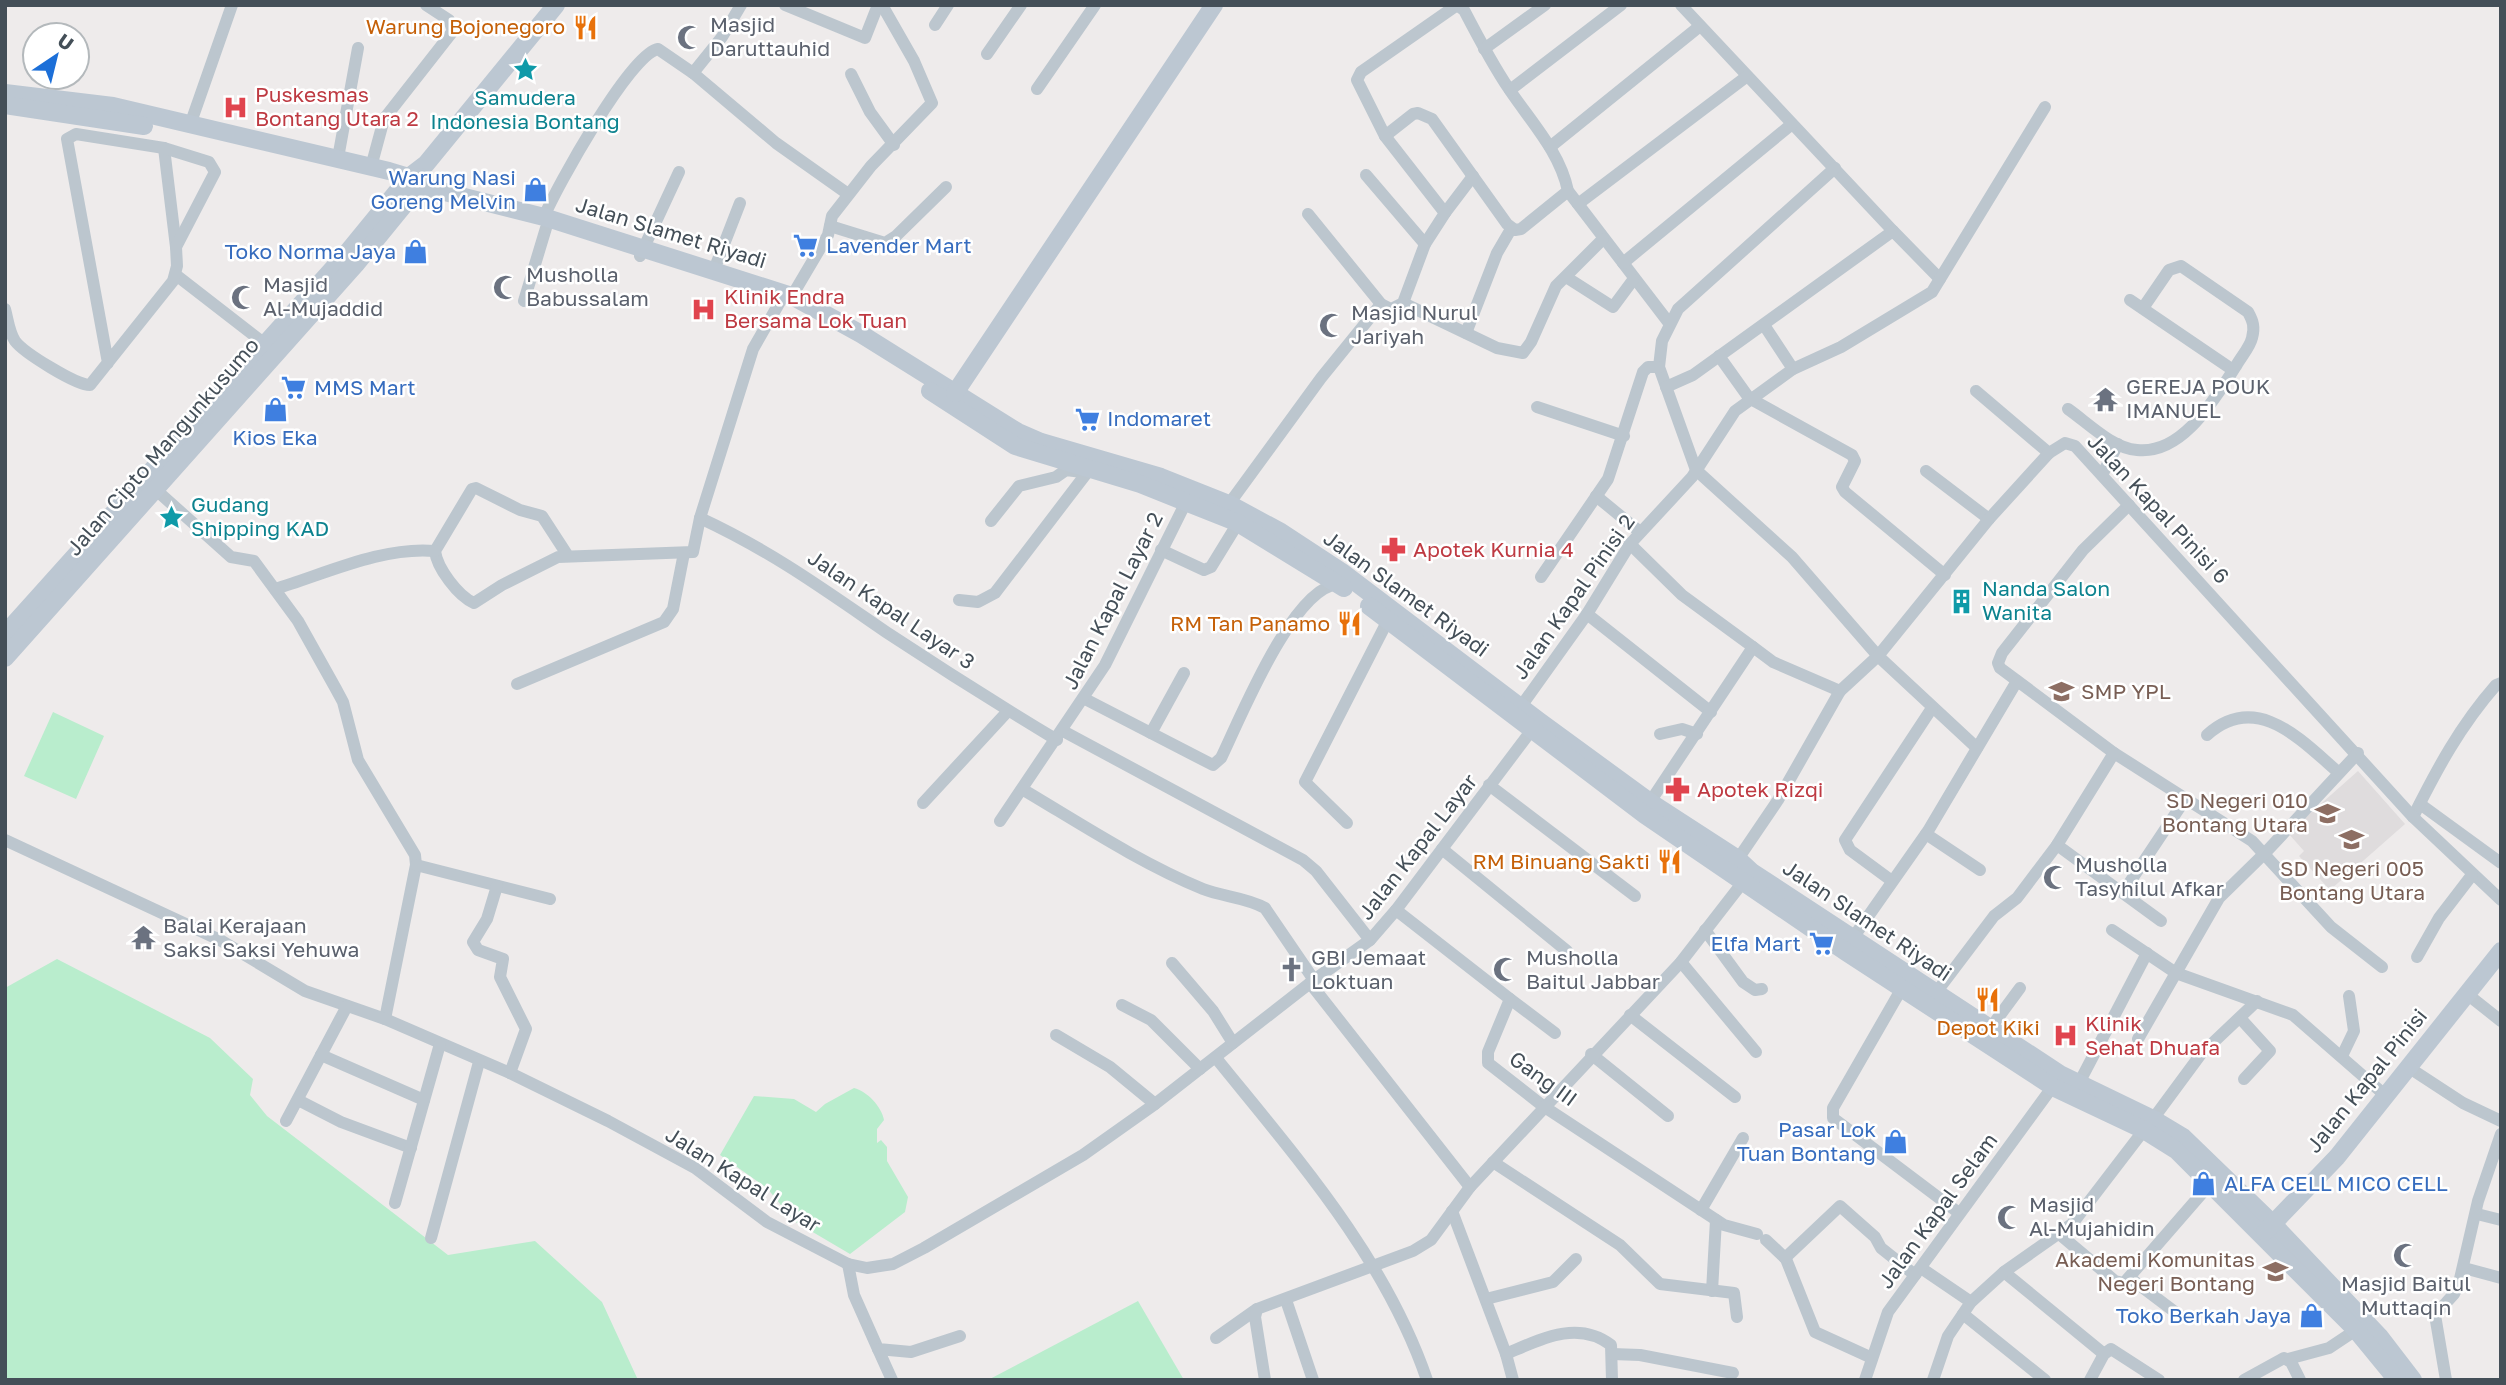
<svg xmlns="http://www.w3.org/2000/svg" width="2506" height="1385" viewBox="0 0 2506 1385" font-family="'Golos Text',sans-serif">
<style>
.education{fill:#dfdcdd}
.green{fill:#b9edcd}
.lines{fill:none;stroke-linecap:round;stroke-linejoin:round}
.street{stroke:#bcc6ce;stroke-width:12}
.secondary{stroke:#bcc7d2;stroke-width:18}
.labels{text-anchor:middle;stroke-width:5;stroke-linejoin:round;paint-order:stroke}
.worship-label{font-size:21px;fill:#5b616d;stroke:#fff;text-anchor:start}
.food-label{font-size:21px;fill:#c56008;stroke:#fff;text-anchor:end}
.health-label{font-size:21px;fill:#be3a42;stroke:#fff;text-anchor:start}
.culture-label{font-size:21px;fill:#0d838f;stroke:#fff;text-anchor:start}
.shop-label{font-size:21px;fill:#366cbe;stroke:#fff;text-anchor:end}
.street-label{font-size:21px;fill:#444f58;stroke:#fff}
.education-label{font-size:21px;fill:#785e54;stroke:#fff;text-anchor:end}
</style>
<rect width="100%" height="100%" fill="#eeebeb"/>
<!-- education -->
<polygon class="education" points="2358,771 2405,824 2330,890 2299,856 2304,851 2288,833"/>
<!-- green -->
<g class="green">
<polygon points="53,712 104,736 76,799 24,776"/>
<polygon points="57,959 210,1038 253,1079 250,1095 267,1116 448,1255 535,1241 602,1302 638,1380 5,1380 5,988"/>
<path d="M854,1088C867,1091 882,1107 884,1120L877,1129V1143L881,1140L887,1147V1161L908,1197L905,1212L850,1254L794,1221L767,1188L720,1155L754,1096L794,1099L816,1112L825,1104Z"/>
<polygon points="1138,1301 1184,1380 988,1380"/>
</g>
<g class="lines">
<!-- street -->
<g class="street">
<polyline points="785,5 865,38 878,5"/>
<path d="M1457,5L1464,10C1478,37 1492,64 1509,89C1531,122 1560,152 1568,191L1669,323"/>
<polyline points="1681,5 1893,231"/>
<polyline points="935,25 948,5"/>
<polyline points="1484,49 1545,5"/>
<polyline points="987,54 1021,5"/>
<polyline points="693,73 722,37 741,5"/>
<polyline points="851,74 870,112 894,145"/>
<polyline points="1037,89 1095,5"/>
<polyline points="1510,90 1621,5"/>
<polyline points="190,125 232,5"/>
<polyline points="1385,136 1413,114 1418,113 1432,119 1507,224 1515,230 1521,229 1568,191"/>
<polyline points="1550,147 1700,26"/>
<polyline points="164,148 176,247"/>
<polyline points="338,158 358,48"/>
<polyline points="371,167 384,119 453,31 449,20 426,5"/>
<polyline points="1835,168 1678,309 1662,341 1659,367 1696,470 1792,557 1878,656 1977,748"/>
<polyline points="1366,175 1425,244"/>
<polyline points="1578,204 1746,77"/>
<polyline points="1445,213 1473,176"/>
<polyline points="1308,214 1381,304 1391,309 1403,303 1425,244 1445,213 1385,136 1357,80 1361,72 1457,5"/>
<path d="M544,217C556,188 630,54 658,49L693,73L776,143L848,194"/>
<polyline points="830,226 885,243 896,236 946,187"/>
<polyline points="640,256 679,172"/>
<polyline points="1623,263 1792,124"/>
<polyline points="714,270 740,203"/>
<polyline points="176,275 265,344"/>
<polyline points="1566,277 1613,307 1633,280"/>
<polyline points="792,296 828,235 832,216 871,166 932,103 914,61 882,5"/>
<polyline points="2130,300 2233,370"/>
<polyline points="524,301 546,228"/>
<polyline points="1403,303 1497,348 1523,353 1531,342 1556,286 1603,239"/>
<path d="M5,309C8,320 9,332 15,341C24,353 76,385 90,385L173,281L177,266L176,247L215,172L209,162L164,148L76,134L67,139L108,363"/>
<polyline points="1764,325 1793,369"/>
<polyline points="1466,333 1497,253 1511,229"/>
<polyline points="1719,356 1749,398 1852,455 1855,461 1842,487 1845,492 1945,575"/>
<polyline points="1666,387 1693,375 1893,231 1940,279"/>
<polyline points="1976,391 2049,453"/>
<polyline points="1537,407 1624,436"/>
<path d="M2068,409C2088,423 2112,448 2137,450C2183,455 2215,398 2236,366C2241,357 2250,347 2252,338C2255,327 2253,321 2248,312L2181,266L2169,270L2143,308"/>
<polyline points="1926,471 1989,519"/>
<polyline points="2102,475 2118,444"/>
<polyline points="155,489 231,557 254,561 298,621 336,689 343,702 358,760 415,855 416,865 385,1019"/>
<polyline points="1596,496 1640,532"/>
<polyline points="1229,504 1321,378 1381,304"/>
<polyline points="2129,505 2083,550 2002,653 1998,663 2000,668 2114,753 2252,841 2331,927 2382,967"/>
<path d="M700,518C771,551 822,588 886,632C942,669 999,705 1057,740"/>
<polyline points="991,521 1019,486 1056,477 1066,470 1082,472"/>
<polyline points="1630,544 1682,595 1753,647"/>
<polyline points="1161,550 1204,570 1211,567 1238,523"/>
<path d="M568,556L542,516L520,510L476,488L472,489L435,551C437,568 458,596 474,603L502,585L558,557L693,552L700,518L753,349L781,300"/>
<polyline points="1541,577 1608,479 1643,372 1648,367 1659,367"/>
<path d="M275,589C325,574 383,546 435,551"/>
<polyline points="959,600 978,602 995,593 1089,470"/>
<polyline points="1587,614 1711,712"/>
<polyline points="517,684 664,622 673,609 684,553"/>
<path d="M1085,699L1213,765L1221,758C1240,719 1293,586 1339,584"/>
<polyline points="1517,712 1587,614 1630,544 1692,477 1735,411 1793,369 1841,347 1932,292 2045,107"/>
<polyline points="1063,731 1303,860 1316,871 1370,940"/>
<polyline points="1151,733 1184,673"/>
<polyline points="1660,734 1682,729 1697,734"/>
<path d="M2207,735C2256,691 2300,739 2338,772"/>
<polyline points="1489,785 1635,896"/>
<path d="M1022,789C1081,824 1140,863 1203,889C1223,897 1246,897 1265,908L1314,980"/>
<polyline points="1650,802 1753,647 1773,662 1840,691"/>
<polyline points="923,803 1008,711"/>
<polyline points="2420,804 2501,863"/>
<path d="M2413,817C2437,769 2460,726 2496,685L2501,683"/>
<polyline points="1000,821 1105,665 1186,502"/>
<polyline points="1347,823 1305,782 1388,620"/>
<polyline points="1926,834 1980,870"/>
<polyline points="5,840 220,940 305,991 385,1019 510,1073 608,1121 695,1168 767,1222 848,1264 867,1268 893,1264 924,1248 1083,1155 1155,1104 1314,980 1370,940 1396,910 1531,731"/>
<polyline points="2057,845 2161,921"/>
<polyline points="1442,849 1567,951"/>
<polyline points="1738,859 1778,800 1840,691 1878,656 1989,519 2049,453 2065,443 2075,446 2413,817 2501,900"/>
<polyline points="416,865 550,899"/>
<polyline points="1892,881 1850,850 1845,840 1932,708"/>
<polyline points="497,886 487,919 473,942 478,950 503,959 500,977 526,1029 510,1073"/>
<polyline points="2124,891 2186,798"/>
<polyline points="1396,910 1510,999 1488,1052 1488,1063 1543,1106 1724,1225 1757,1234"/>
<polyline points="1705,930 1743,982 1755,990 1762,989"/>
<polyline points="2112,930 2176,973 2293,1015 2386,1096"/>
<polyline points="1848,945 1928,831 2017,681"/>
<polyline points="2417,957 2439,918 2472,875"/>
<polyline points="1681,962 1756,1052"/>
<polyline points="1172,963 1213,1011 1233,1043"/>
<polyline points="1310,983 1470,1187"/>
<polyline points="1902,988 1833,1108 1833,1118 1959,1213"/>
<polyline points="1935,994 1994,916 2017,898 2057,845 2114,753"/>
<polyline points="2467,994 2501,1021"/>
<polyline points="1510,999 1555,1033"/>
<polyline points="1122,1005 1151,1020 1200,1069"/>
<polyline points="1630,1015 1735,1097"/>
<polyline points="2240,1018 2270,1051 2244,1079"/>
<polyline points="1989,1030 2020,988"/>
<polyline points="1056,1035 1110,1067 1155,1104"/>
<polyline points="2138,1039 2219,898 2266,852 2358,753"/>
<polyline points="1591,1054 1668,1116"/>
<polyline points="321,1055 424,1100"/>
<polyline points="2342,1056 2354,1031 2349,996"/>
<path d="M1216,1058C1296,1157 1385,1257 1427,1380"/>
<polyline points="2408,1067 2463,1103 2501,1121"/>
<polyline points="2078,1085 2147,953"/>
<polyline points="298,1100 341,1122 411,1148"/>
<polyline points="2153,1119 2201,1054 2257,1001"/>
<polyline points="286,1121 347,1006"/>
<polyline points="1493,1162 1620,1245 1660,1284 1734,1293 1737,1317"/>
<polyline points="395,1203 440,1044"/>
<polyline points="1701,1210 1743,1138"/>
<polyline points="1452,1211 1506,1354 1513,1380"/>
<polyline points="2477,1214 2501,1220"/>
<polyline points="2058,1233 2115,1281 2124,1283 2210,1184"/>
<polyline points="431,1238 479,1062"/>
<polyline points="1766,1240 1786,1259 1815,1332 1872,1358"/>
<polyline points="1785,1258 1840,1206 1875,1237 1881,1248 1915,1275"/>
<polyline points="848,1264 854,1295 878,1349 911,1352 960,1336"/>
<polyline points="1921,1268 1971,1302"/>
<polyline points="2464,1268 2501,1278"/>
<polyline points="2004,1272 2104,1354"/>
<polyline points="2130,1278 2179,1315"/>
<polyline points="1712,1291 1716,1220"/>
<polyline points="1486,1299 1553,1282 1576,1259"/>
<polyline points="1286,1300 1313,1380"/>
<polyline points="1963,1314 2045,1380"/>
<polyline points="1216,1338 1257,1309"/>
<polyline points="878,1349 892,1380"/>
<path d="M1506,1354C1539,1340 1577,1319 1611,1345L1612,1380"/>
<polyline points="1612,1354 1640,1355 1733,1373"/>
<polyline points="2288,1359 2329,1348 2356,1330"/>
<polyline points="1265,1380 1255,1317 1257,1309 1413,1251 1431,1240 1470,1187 1681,962 1743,882"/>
<polyline points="1865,1380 1888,1312 2056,1082"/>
<polyline points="1933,1380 1948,1336 1971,1302 2004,1272 2072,1224 2144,1130"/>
<polyline points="2090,1380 2104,1354 2111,1349 2159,1380"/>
<polyline points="2244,1380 2284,1358 2291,1362 2300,1380"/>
<polyline points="2446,1380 2435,1315 2454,1294 2459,1283 2478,1201 2501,1134"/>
</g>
<!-- secondary -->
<g class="secondary">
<polyline points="5,93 113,106 389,171 409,177 417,185 544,217 792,296 861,334 1018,432 1041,442 1161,477 1229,504 1281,532 1342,572 1539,721 1650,802 1738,859 1752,872 2060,1074 2153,1119 2183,1137 2272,1223 2380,1337 2413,1380"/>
<polyline points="5,105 144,126"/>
<polyline points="930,391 1015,446 1140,484 1238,523 1344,588"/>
<polyline points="955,393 1214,5"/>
<polyline points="1369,606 1645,815 1846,952 2053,1087 2144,1130 2176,1150 2356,1330 2397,1380"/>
<polyline points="5,634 346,254 409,177 426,164 556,5"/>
<polyline points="5,658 356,264 413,194 421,177"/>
<polyline points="2265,1232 2337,1157 2501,951"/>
</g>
</g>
<!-- icons -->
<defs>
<symbol id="restaurant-bare" viewBox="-9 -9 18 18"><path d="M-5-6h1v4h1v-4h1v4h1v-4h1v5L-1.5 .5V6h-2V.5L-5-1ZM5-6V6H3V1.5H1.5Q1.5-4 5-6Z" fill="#e8710a" stroke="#fff" stroke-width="2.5" paint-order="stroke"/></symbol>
<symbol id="mosque-bare" viewBox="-9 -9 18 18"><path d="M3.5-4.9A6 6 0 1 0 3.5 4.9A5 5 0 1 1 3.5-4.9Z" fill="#6b7280" stroke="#fff" stroke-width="2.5" paint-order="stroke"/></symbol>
<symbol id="sight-bare" viewBox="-9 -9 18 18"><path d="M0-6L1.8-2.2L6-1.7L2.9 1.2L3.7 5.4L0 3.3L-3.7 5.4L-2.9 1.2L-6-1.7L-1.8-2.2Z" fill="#0f9aa8" stroke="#fff" stroke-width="2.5" paint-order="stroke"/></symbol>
<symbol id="hospital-bare" viewBox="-9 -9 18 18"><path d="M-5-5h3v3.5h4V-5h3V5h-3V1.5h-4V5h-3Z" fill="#e0444e" stroke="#fff" stroke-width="2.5" paint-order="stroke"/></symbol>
<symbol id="shop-bare" viewBox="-9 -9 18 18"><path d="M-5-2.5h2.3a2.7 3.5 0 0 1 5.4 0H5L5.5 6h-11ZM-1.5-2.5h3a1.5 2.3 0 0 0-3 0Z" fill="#3f7fe0" stroke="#fff" stroke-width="2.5" paint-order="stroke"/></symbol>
<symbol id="supermarket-bare" viewBox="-9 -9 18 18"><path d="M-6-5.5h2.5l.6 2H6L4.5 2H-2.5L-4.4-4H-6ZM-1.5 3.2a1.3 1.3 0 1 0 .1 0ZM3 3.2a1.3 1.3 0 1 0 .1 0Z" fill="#3f7fe0" stroke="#fff" stroke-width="2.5" paint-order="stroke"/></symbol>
<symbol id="temple-bare" viewBox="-9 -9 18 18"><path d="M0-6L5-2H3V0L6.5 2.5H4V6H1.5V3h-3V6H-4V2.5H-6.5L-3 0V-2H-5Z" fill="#6b7280" stroke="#fff" stroke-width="2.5" paint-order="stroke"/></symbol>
<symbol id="pharmacy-bare" viewBox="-9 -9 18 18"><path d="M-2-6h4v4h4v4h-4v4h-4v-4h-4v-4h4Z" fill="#e0444e" stroke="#fff" stroke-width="2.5" paint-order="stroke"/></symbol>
<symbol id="building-bare" viewBox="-9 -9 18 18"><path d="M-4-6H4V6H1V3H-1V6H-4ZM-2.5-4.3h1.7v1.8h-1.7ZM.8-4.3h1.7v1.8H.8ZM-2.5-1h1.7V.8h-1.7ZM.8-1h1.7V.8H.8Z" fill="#0f9aa8" stroke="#fff" stroke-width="2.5" paint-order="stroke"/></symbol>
<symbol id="school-bare" viewBox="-9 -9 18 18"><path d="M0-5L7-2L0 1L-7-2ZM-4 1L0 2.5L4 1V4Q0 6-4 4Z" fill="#8d6e63" stroke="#fff" stroke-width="2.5" paint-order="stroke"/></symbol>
<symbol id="church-bare" viewBox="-9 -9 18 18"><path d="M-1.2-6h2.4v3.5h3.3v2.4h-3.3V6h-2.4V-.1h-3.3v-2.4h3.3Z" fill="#6b7280" stroke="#fff" stroke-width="2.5" paint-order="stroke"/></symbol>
<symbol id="university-bare" viewBox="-9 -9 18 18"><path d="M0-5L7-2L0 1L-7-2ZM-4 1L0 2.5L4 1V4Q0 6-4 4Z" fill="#8d6e63" stroke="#fff" stroke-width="2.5" paint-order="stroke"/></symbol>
</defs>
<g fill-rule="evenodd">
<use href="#restaurant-bare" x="568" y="10" width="35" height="35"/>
<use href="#mosque-bare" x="672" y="20" width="35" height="35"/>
<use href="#sight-bare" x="508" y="52" width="35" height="35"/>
<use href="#hospital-bare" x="218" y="90" width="35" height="35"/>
<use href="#shop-bare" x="518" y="172" width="35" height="35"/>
<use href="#supermarket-bare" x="788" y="228" width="35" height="35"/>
<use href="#shop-bare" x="398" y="234" width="35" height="35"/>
<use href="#mosque-bare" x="488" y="270" width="35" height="35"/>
<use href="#mosque-bare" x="226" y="280" width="35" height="35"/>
<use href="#hospital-bare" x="686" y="292" width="35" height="35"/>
<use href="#mosque-bare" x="1314" y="308" width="35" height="35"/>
<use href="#supermarket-bare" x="276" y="370" width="35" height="35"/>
<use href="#temple-bare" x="2088" y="382" width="35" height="35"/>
<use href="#shop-bare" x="258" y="392" width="35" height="35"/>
<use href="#supermarket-bare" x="1070" y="402" width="35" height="35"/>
<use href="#sight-bare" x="154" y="500" width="35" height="35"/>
<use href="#pharmacy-bare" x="1376" y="532" width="35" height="35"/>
<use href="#building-bare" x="1944" y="584" width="35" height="35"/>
<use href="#restaurant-bare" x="1332" y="606" width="35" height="35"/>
<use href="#school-bare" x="2044" y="674" width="35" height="35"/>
<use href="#pharmacy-bare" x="1660" y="772" width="35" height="35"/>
<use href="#school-bare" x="2310" y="796" width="35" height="35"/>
<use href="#school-bare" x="2334" y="822" width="35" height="35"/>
<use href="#restaurant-bare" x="1652" y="844" width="35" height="35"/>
<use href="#mosque-bare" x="2038" y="860" width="35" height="35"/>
<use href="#temple-bare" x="126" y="920" width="35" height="35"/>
<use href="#supermarket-bare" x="1804" y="926" width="35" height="35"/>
<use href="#church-bare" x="1274" y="952" width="35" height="35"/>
<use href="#mosque-bare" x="1488" y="952" width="35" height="35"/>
<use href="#restaurant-bare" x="1970" y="982" width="35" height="35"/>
<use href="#hospital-bare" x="2048" y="1018" width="35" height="35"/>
<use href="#shop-bare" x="1878" y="1124" width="35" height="35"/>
<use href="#shop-bare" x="2186" y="1166" width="35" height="35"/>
<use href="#mosque-bare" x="1992" y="1200" width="35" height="35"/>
<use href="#mosque-bare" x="2388" y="1238" width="35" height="35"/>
<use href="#university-bare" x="2258" y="1254" width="35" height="35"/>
<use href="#shop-bare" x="2294" y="1298" width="35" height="35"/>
</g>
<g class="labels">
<!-- worship labels -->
<g class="worship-label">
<text x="710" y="32">Masjid<tspan x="710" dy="24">Daruttauhid</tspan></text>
<text x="526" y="282">Musholla<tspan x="526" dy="24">Babussalam</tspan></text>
<text x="263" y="292">Masjid<tspan x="263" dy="24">Al-Mujaddid</tspan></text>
<text x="1351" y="320">Masjid Nurul<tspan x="1351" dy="24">Jariyah</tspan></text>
<text x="2126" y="394">GEREJA POUK<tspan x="2126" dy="24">IMANUEL</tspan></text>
<text x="2075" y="872">Musholla<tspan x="2075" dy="24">Tasyhilul Afkar</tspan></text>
<text x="163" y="933">Balai Kerajaan<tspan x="163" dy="24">Saksi Saksi Yehuwa</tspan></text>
<text x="1311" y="965">GBI Jemaat<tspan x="1311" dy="24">Loktuan</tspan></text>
<text x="1526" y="965">Musholla<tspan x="1526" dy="24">Baitul Jabbar</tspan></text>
<text x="2029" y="1212">Masjid<tspan x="2029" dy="24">Al-Mujahidin</tspan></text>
<text x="2406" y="1291" text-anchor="middle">Masjid Baitul<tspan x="2406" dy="24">Muttaqin</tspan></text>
</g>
<!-- food labels -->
<g class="food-label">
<text x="565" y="34">Warung Bojonegoro</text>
<text x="1330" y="631">RM Tan Panamo</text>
<text x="1650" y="869">RM Binuang Sakti</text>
<text x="1988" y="1035" text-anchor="middle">Depot Kiki</text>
</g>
<!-- health labels -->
<g class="health-label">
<text x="255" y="102">Puskesmas<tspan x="255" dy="24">Bontang Utara 2</tspan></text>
<text x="724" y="304">Klinik Endra<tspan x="724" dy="24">Bersama Lok Tuan</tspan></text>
<text x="1413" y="557">Apotek Kurnia 4</text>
<text x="1697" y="797">Apotek Rizqi</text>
<text x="2085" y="1031">Klinik<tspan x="2085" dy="24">Sehat Dhuafa</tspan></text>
</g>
<!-- culture labels -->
<g class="culture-label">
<text x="525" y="105" text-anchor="middle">Samudera<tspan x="525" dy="24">Indonesia Bontang</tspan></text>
<text x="191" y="512">Gudang<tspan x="191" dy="24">Shipping KAD</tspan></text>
<text x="1982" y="596">Nanda Salon<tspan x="1982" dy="24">Wanita</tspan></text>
</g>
<!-- shop labels -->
<g class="shop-label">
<text x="516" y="185">Warung Nasi<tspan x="516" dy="24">Goreng Melvin</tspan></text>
<text x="826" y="253" text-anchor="start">Lavender Mart</text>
<text x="396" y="259">Toko Norma Jaya</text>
<text x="314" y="395" text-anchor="start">MMS Mart</text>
<text x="1107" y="426" text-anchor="start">Indomaret</text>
<text x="275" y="445" text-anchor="middle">Kios Eka</text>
<text x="1801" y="951">Elfa Mart</text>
<text x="1876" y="1137">Pasar Lok<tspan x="1876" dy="24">Tuan Bontang</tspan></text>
<text x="2224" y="1191" text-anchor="start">ALFA CELL MICO CELL</text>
<text x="2291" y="1323">Toko Berkah Jaya</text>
</g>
<!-- street labels -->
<g class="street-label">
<text transform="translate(671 233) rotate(17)" y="7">Jalan Slamet Riyadi</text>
<text transform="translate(163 447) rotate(-49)" y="7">Jalan Cipto Mangunkusumo</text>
<text transform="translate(2158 509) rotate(47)" y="7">Jalan Kapal Pinisi 6</text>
<text transform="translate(1406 594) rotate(36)" y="7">Jalan Slamet Riyadi</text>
<text transform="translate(1574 597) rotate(-55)" y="7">Jalan Kapal Pinisi 2</text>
<text transform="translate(1113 601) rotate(-63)" y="7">Jalan Kapal Layar 2</text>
<text transform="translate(891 610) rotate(34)" y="7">Jalan Kapal Layar 3</text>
<text transform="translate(1418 847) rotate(-52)" y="7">Jalan Kapal Layar</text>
<text transform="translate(1867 921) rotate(34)" y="7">Jalan Slamet Riyadi</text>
<text transform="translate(1543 1079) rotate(36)" y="7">Gang III</text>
<text transform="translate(2367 1081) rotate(-51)" y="7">Jalan Kapal Pinisi</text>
<text transform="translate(743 1180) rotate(32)" y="7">Jalan Kapal Layar</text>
<text transform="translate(1938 1211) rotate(-54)" y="7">Jalan Kapal Selam</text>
</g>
<!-- education labels -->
<g class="education-label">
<text x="2081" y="699" text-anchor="start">SMP YPL</text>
<text x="2308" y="808">SD Negeri 010<tspan x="2308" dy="24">Bontang Utara</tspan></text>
<text x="2352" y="876" text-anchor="middle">SD Negeri 005<tspan x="2352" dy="24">Bontang Utara</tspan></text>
<text x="2255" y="1267">Akademi Komunitas<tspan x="2255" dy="24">Negeri Bontang</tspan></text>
</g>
</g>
<!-- border -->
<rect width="2506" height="1385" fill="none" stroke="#444f58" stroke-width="14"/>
<!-- north arrow -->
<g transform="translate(56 56) rotate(35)"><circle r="33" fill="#ffffff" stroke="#b4b9bc" stroke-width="2"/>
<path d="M0-5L12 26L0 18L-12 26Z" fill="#1c6fd8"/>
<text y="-10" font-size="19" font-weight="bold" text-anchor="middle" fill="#444f58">U</text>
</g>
</svg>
